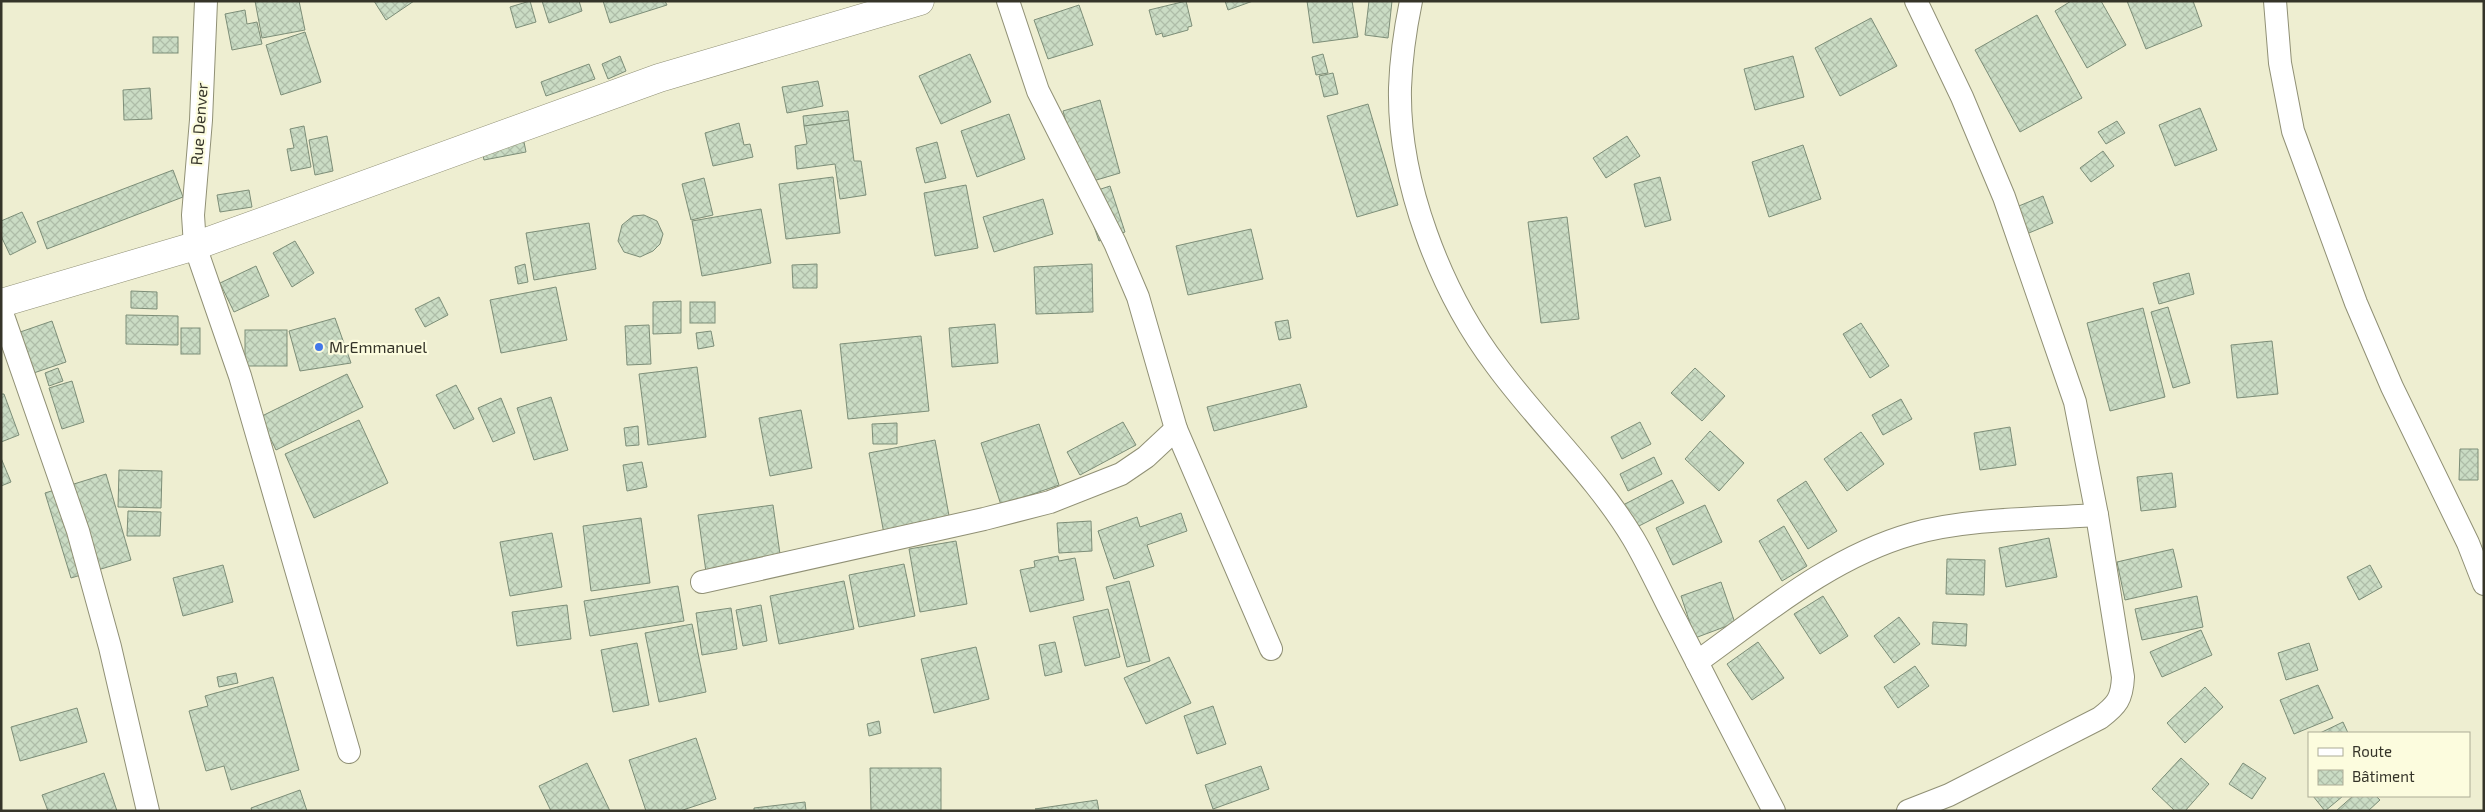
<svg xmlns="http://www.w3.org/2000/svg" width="2485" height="812" viewBox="0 0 2485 812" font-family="'Exo 2',sans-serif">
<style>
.building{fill:url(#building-cross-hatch);stroke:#7d8e78}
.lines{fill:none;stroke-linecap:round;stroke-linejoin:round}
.minor-casing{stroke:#909075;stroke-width:24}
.secondary-casing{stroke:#909075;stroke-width:29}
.minor{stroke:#fff;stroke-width:22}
.secondary{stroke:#fff;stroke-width:28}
.poi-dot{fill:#4378e9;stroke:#fcfcde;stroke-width:2}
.labels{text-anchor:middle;stroke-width:4.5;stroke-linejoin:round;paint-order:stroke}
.street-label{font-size:16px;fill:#353429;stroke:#fcfcde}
.poi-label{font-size:16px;fill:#353429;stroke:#fcfcde;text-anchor:start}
</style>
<defs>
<pattern id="building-cross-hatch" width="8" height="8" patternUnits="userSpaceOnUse" patternTransform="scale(1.25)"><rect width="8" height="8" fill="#cadcc4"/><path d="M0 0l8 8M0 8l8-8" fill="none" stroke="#aebda8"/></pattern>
</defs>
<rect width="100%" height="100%" fill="#eeeed1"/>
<!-- building -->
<g class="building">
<polygon points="255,1 299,1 305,30 262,38"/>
<polygon points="374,1 414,1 386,20"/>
<polygon points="530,1 536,22 516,28 510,7"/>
<polygon points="542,1 579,1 582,11 549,23"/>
<polygon points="603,1 665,1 667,5 610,23"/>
<polygon points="1186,1 1192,26 1188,27 1188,30 1163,37 1162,33 1156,35 1149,10"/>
<polygon points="1225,1 1253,1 1228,10"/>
<polygon points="1307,1 1352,1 1358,37 1313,43"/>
<polygon points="1369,1 1392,1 1388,38 1365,35"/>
<polygon points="2071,1 2101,1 2126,45 2087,68 2055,11"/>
<polygon points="2127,1 2193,1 2202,26 2146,49"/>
<polygon points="1079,5 1093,45 1048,59 1034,20"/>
<polygon points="245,10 247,24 257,22 262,44 232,50 225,14"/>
<polygon points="2037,15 2082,98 2020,132 1975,50"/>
<polygon points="1871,18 1897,66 1840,96 1815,48"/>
<polygon points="305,32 321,82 281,95 266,45"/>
<rect x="153" y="37" width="25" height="16"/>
<polygon points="970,54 991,102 941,124 919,76"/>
<polygon points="1323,54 1328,73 1316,75 1312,57"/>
<polygon points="620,56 626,71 608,79 602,64"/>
<polygon points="1793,56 1804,97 1755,110 1744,69"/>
<polygon points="589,64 595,79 546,96 541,82"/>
<polygon points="1333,73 1338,94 1324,97 1319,76"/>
<polygon points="818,81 823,106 787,113 782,87"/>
<polygon points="150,88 152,119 124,120 123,90"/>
<polygon points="1100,100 1120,173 1083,184 1063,111"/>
<polygon points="1368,104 1398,205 1357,217 1327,116"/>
<polygon points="2200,108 2217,150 2175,166 2159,125"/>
<polygon points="848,111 849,120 804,126 803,116"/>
<polygon points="1009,114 1025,159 977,177 961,131"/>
<polygon points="849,120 854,161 861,161 866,195 840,199 835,164 797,169 795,146 807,144 804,126"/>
<polygon points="2117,121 2125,133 2106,144 2098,132"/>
<polygon points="739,123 744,145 750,144 753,157 713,166 705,133"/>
<polygon points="304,126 311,167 291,171 287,149 294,148 290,129"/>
<polygon points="327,136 333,171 315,175 309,140"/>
<polygon points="1627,136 1640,156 1606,178 1593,158"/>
<polygon points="523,137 526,152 484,160 481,145"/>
<polygon points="937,142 946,178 925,183 916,148"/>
<polygon points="1803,145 1821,199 1769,217 1752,162"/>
<polygon points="2103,151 2114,166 2091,182 2080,168"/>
<polygon points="173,170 183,197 47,249 37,222"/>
<polygon points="833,177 840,233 786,239 779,184"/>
<polygon points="1660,177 1671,220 1645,227 1634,184"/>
<polygon points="704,178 713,215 691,220 682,184"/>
<polygon points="966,185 978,248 935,256 924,193"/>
<polygon points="1110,186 1125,232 1099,241 1083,195"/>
<polygon points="249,190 252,207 220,212 217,195"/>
<polygon points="2043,196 2053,223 2024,235 2014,208"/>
<polygon points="1043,199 1053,234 994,252 983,217"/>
<polygon points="761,209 771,263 702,276 692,221"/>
<polygon points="22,212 36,242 10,255 1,236 1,221"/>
<polygon points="644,215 657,221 663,234 660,244 653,251 640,257 624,252 618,241 622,225 633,216"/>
<polygon points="1567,217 1579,319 1541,323 1528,222"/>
<polygon points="589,223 596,269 534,280 526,233"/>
<polygon points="1251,229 1263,279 1188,295 1176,246"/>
<polygon points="295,241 314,273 292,287 273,253"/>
<polygon points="525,264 528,282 518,284 515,267"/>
<polygon points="817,264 817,288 793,288 792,265"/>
<polygon points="1092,264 1093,312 1036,314 1034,267"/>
<polygon points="256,266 269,296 234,312 220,283"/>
<polygon points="2189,273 2194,294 2159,304 2153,283"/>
<polygon points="556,287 567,340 501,353 490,300"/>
<polygon points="131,291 157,292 157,309 131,308"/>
<polygon points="439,297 448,315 425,327 415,309"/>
<polygon points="681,301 681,333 653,334 653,302"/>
<rect x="690" y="302" width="25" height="21"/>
<polygon points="2168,307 2190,383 2173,388 2151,312"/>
<polygon points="2143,308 2165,397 2110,411 2087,323"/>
<polygon points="126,315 178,316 178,345 126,344"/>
<polygon points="335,318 351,363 300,371 289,331"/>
<polygon points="1288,320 1291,338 1279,340 1275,322"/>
<polygon points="52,321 66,362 16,379 3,338"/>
<polygon points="1861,323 1889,366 1870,378 1843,334"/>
<polygon points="995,324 998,363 952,367 949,328"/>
<polygon points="649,325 651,364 627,365 625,326"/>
<rect x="181" y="328" width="19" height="26"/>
<rect x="245" y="330" width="42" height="36"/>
<polygon points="711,331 714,346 698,349 696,333"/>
<polygon points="921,336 929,411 848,419 840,344"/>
<polygon points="2272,341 2278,394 2237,398 2231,345"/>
<polygon points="697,367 706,437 648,445 639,374"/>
<polygon points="58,368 63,381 49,386 45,373"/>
<polygon points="1695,368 1725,396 1702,421 1671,393"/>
<polygon points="347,374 363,407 276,450 260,417"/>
<polygon points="72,381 84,422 62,429 49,388"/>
<polygon points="1300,384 1307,407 1214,431 1207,407"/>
<polygon points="456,385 474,419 454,429 436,395"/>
<polygon points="1,394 4,394 19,435 1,442"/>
<polygon points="551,397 568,450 534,460 517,408"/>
<polygon points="501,398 515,433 493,442 478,408"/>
<polygon points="1901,399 1912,419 1883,435 1872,415"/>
<polygon points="801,410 812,468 770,476 759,418"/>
<polygon points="359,420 388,483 314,518 285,454"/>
<polygon points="1123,422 1136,445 1080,475 1067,452"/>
<polygon points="1640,422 1651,444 1622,459 1611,437"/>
<polygon points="897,423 897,444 873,444 872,424"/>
<polygon points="1039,424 1059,485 1001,505 981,443"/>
<polygon points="638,426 639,445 626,446 624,428"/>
<polygon points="2010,427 2016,465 1980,470 1974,433"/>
<polygon points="1710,431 1744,463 1719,491 1685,459"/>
<polygon points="1861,432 1884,464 1847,491 1824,459"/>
<polygon points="935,440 950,521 884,534 869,453"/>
<polygon points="2460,449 2478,449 2478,480 2459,480"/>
<polygon points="1654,457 1662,474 1628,491 1620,474"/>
<polygon points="1,458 11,482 1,486"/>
<polygon points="642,462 647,487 627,491 623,465"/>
<polygon points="119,470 162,471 161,508 118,507"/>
<polygon points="2172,473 2176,507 2141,511 2137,477"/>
<polygon points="106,474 131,560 71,578 45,493"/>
<polygon points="1672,480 1684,503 1635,528 1623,505"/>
<polygon points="1806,481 1837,531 1808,549 1777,500"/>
<polygon points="773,505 781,561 706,572 698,515"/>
<polygon points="1705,505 1722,542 1673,565 1656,528"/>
<polygon points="128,511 161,512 160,536 127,536"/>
<polygon points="1181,513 1187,531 1147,545 1154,566 1114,579 1098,531 1137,517 1140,527"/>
<polygon points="641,518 650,583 591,591 583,526"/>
<polygon points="1091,521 1092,551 1059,553 1057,523"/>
<polygon points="1784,526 1807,566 1782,581 1759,541"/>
<polygon points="552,533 562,587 510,596 500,542"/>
<polygon points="2049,538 2057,577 2006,587 1999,548"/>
<polygon points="956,541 967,604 920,612 909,549"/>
<polygon points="2173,549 2182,587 2125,600 2117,562"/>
<polygon points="1058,556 1059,561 1075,558 1084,600 1030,612 1020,570 1035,567 1034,561"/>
<polygon points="1947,559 1985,560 1984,595 1946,594"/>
<polygon points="904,564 915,616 859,627 849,575"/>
<polygon points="223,565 233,602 183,616 173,578"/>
<polygon points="2370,565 2382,587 2359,600 2347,577"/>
<polygon points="844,581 854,629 779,644 770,596"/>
<polygon points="1129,581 1150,661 1127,667 1106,587"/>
<polygon points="1721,582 1735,623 1695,638 1681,596"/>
<polygon points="678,586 684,621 590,636 584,601"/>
<polygon points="1823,596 1848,636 1820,654 1794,614"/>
<polygon points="2197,596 2203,627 2142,640 2135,609"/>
<polygon points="567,605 571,639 517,646 512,612"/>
<polygon points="761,605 767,641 743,646 736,610"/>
<polygon points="731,608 737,649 702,655 696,613"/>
<polygon points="1108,609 1120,657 1085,666 1073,617"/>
<polygon points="1899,617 1920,644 1894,663 1874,636"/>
<polygon points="1933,622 1967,624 1966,646 1932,644"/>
<polygon points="692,624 706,692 659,702 645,633"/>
<polygon points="2201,630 2212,655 2162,677 2150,652"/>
<polygon points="1055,642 1062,672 1045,676 1039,645"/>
<polygon points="1758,642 1784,678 1752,700 1727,664"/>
<polygon points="637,643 649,705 613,712 601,650"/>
<polygon points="2309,643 2318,670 2286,680 2278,653"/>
<polygon points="976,647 989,699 934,713 921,659"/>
<polygon points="1169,657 1191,703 1146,724 1124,678"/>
<polygon points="1915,666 1929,686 1898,708 1884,687"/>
<polygon points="236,673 238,683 219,687 217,677"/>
<polygon points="273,677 299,770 231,790 224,766 206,771 189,711 208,706 205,696"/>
<polygon points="2318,685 2333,718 2294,734 2280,700"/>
<polygon points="2205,687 2223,707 2185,743 2167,723"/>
<polygon points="1213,706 1226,744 1197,754 1184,716"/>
<polygon points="77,708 87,742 20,761 11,727"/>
<polygon points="879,721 881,733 869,736 867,724"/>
<polygon points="2343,722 2348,733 2320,733"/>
<polygon points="696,738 716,799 680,811 646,811 629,760"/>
<polygon points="2181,758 2209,784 2185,811 2175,811 2152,789"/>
<polygon points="587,763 610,811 551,811 539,786"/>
<polygon points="2243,763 2266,778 2252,799 2229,784"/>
<polygon points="1261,766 1269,789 1213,809 1205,785"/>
<polygon points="870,768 941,768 941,811 871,811"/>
<polygon points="104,773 117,811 48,811 42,795"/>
<polygon points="300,790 307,811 252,811 251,808"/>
<polygon points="2313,796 2343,796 2325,811"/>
<polygon points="2353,796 2376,796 2380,800 2368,811 2336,811"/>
<polygon points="1097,800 1099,811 1035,809"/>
<polygon points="805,802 806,811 754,811 754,808"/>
</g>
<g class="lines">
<defs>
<g id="minor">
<polyline points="206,1 201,120 193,215 195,246 240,376 349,752"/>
<polyline points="1008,1 1038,91 1115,243 1138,297 1176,429 1271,649"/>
<path d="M1411,1C1405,30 1401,58 1400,88C1398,181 1440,291 1496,365C1539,424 1595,475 1633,538C1649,565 1662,595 1677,623C1709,686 1741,748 1774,811"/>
<polyline points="2275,1 2280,63 2293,131 2356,303 2392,387 2468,543 2484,584"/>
<polyline points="1,310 78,531 110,647 148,811"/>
<polyline points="702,582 984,519 1050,502 1121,474 1146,457 1176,429"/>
<path d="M1697,662C1764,614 1831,557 1912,534C1968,518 2039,519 2097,515"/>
<path d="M1908,811L1949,795L2100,718C2117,705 2122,699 2123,677L2097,515L2075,402L2004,197L1962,97L1916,1"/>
</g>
<polyline id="secondary" points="1,303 195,246 659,78 920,1"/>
</defs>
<!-- minor casing -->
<use href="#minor" class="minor-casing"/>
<!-- secondary casing -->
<use href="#secondary" class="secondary-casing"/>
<!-- minor -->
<use href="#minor" class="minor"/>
<!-- secondary -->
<use href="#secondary" class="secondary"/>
</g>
<!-- markers -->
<circle class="poi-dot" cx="319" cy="347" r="5"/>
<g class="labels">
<!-- street labels -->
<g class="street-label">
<text transform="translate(199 124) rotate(-86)" y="6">Rue Denver</text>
</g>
<!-- poi labels -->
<g class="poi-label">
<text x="329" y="353">MrEmmanuel</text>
</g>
</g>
<!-- border -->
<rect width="2485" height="812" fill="none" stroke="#353429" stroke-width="5"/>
<!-- legend -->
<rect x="2308" y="732" width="162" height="65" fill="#fcfcde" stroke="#acac96"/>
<rect x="2318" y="748" width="25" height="8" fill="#ffffff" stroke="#acac96"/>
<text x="2352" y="757" font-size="15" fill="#353429">Route</text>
<rect x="2318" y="770" width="25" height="15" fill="url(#building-cross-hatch)" stroke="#acac96"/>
<text x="2352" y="782" font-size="15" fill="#353429">Bâtiment</text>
</svg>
